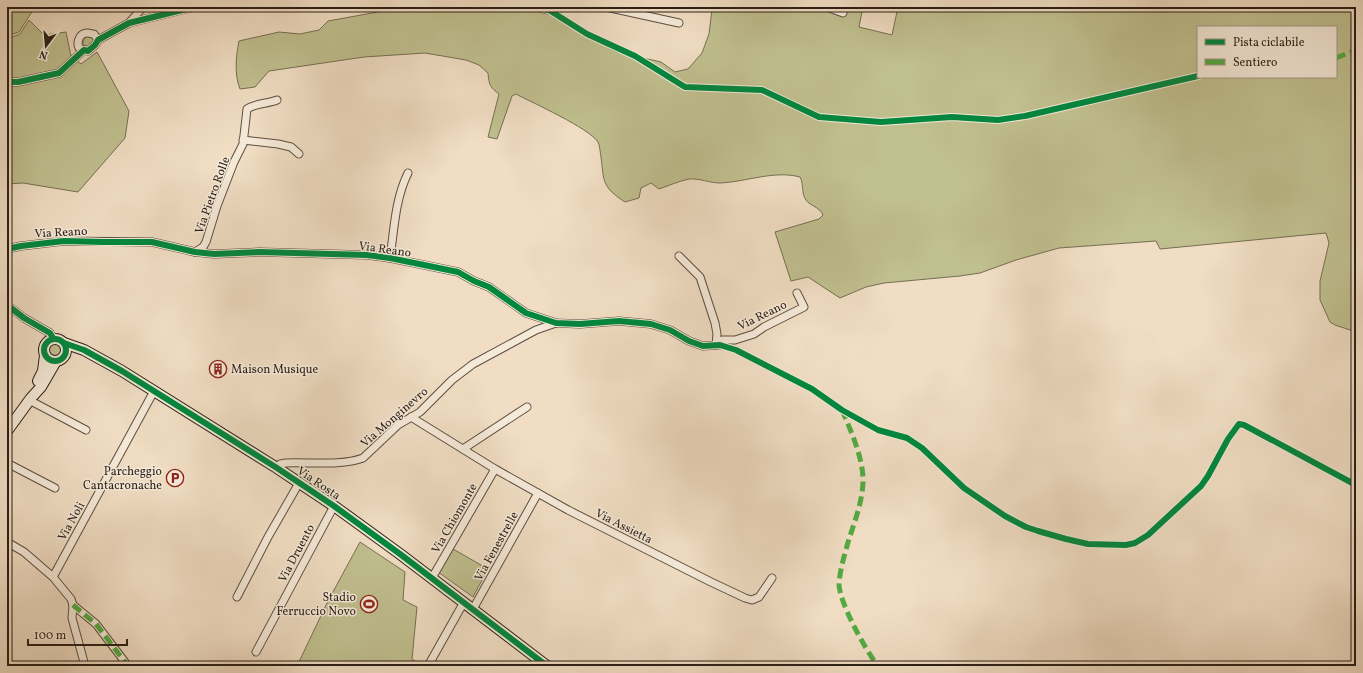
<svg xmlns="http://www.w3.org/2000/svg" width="1363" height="673" viewBox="0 0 1363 673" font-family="Vollkorn,serif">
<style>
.green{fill:#c0bf8f;stroke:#756f52;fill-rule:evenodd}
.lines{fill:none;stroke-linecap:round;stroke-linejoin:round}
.street-casing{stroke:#5c4e41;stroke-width:9}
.secondary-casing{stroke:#2a1f16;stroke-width:12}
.street{stroke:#f5e9d8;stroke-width:7}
.secondary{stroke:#f5e9d8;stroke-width:10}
.quiet{stroke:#53aa42;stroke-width:5;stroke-dasharray:10 5;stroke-linecap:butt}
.cycleway-casing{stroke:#f5e9d8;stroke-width:8}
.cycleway{stroke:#00873e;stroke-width:6}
.labels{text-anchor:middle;stroke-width:3;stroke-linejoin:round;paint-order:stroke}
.street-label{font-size:12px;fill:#2a1f16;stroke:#f5e9d8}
.poi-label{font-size:12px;fill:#2a1f16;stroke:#f5e9d8;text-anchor:end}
</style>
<rect width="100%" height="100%" fill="#f0ddc3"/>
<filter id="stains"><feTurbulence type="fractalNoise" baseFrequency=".005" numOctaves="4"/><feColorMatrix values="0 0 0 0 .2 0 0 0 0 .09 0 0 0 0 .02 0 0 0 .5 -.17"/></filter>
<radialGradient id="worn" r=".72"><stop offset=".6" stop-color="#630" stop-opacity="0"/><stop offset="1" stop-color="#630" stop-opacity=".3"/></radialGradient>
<!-- green -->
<g class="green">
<polygon points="7,7 35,7 19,32 7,36"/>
<path d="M405,7H528L547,12L593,40L617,52L661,62L675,72L688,69L702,53L709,34L712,9L709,7H863L859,27L892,35L898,7H1356V332L1335,325L1330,322L1320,300V281L1329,243L1326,233L1160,249L1156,241L1059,248L1016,260L980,273L960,276L884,283L866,287L840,298L808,277L791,281L775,232L819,219L823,215C820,207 810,206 806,200C801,193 804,184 800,177C774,170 746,182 720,183C710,183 699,178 689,179C679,181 668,186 659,189L651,183L641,188L639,198L625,202C602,187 604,182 601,157C600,152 600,146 598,142C589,128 533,103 516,94L512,96L497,139L488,137L499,94C490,87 489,85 488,73L479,65L466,60L425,53L364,57L269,71L255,87L240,89C234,74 236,56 239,41L279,32L300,34L319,30L328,21ZM1198,27H1336V77H1198Z"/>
<polygon points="29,20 44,35 66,32 71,56 81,64 97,52 129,111 125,138 78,192 23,183 7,184 7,39 20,34"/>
<path d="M90,35L96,40L88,47C83,46 82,42 84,37Z"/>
<circle cx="55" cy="350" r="6"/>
<polygon points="360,542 405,572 403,600 417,607 412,659 421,665 420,666 297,666 328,601"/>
<polygon points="453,549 488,569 473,597 438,572"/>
</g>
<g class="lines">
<defs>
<g id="street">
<polyline points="157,7 162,14"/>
<polyline points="536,7 549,10 566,7"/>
<polyline points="606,7 679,23"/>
<polyline points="827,7 843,13"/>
<polyline points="129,23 143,7"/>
<path d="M98,40L94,34C92,34 90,33 87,33C80,33 76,42 79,48L88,51L95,45L98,40L129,23L194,7"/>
<polyline points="7,82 18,82 59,73 84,50"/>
<polyline points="243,140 278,144 291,147 299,154"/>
<polyline points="7,249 21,246 64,241 152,242 195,252 214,254 259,252 367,255 390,258 458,272 474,281 489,287 526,313 556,323 580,324 619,321 651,324 670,330 689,341 703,346 720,345 722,340 735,340 754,334 764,327 804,307 797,293"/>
<path d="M195,252L203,247L206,242L217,206L234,162L243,144L247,109C256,103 267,104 277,100"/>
<polyline points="679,256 700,277 715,323 717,334 716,345"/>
<path d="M390,258C394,231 395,199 408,173"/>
<polyline points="7,305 24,318 50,333 53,338"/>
<polyline points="29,400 86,430"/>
<polyline points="411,417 495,469 568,510 711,582 745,598 752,600 759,597 772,578"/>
<polyline points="463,449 527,407"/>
<polyline points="7,463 55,488"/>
<path d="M277,468L280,464L286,463C308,462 342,466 363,458L398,425L420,412L452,380L473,364L536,330L556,323"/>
<polyline points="7,542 24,552 53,577 71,599 73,605 72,618 85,666"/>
<polyline points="53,577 154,391"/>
<polyline points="432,578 495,469"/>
<polyline points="237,597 268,537 299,483"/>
<polyline points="73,605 96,624 128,666"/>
<polyline points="473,609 538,493"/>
<polyline points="256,652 334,506"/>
<polyline points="428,666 464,602"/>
</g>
<g id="secondary">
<circle cx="55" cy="350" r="11"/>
<polyline points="64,343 84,350 122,371 277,468 334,506 400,554 547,666"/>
<polyline points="38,381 43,371 45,355"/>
<polyline points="7,431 31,398 41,387 56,361"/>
</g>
</defs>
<!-- street casing -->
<use href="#street" class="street-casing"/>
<!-- secondary casing -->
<use href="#secondary" class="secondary-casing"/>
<!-- street -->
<use href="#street" class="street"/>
<!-- secondary -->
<use href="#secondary" class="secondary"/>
<!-- quiet -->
<g class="quiet">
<polyline points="1336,58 1356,50"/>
<path d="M842,410C851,431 864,460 863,483C862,502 855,521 849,539C845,553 840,569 839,584C839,602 866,651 878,666"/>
<polyline points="73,605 96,624 128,666"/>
</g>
<defs>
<g id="cycleway">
<polyline points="536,7 549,10 587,34 635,56 685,87 762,90 819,117 881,122 952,117 998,120 1025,116 1198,76"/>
<polyline points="7,82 18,82 59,73 84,50 88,51 95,45 98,40 129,23 194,7"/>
<polyline points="7,249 21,246 64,241 104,242 152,242 195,252 214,254 259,252 367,255 390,258 458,272 474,281 489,287 526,313 556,323 580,324 619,321 651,324 670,330 689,341 703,346 720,345 736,350 812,389 842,410 878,430 907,438 922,448 964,488 1005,516 1026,527 1038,531 1066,539 1088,544 1126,545 1135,543 1148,535 1201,486 1208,476 1228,439 1239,424 1244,425 1356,485"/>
<polyline points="7,305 24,318 50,333 53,338"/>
<circle cx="55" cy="350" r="11"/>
<polyline points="64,343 84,350 122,371 277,468 334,506 400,554 547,666"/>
</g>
</defs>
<!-- cycleway casing -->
<use href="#cycleway" class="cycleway-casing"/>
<!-- cycleway -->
<use href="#cycleway" class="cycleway"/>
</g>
<!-- icons -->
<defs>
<symbol id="building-ring" viewBox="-11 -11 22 22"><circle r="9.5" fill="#f5e9d8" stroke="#8f2418" stroke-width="1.5"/><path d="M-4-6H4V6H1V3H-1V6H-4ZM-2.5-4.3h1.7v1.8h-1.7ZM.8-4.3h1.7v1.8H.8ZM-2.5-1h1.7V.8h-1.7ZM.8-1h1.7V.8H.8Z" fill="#8f2418"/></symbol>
<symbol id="parking-ring" viewBox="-11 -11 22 22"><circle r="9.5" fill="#f5e9d8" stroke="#8f2418" stroke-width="1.5"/><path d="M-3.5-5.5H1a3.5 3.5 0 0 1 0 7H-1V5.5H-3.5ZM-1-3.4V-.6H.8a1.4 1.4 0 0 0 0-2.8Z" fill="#8f2418"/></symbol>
<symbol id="stadium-ring" viewBox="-11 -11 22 22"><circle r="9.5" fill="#f5e9d8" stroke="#8f2418" stroke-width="1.5"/><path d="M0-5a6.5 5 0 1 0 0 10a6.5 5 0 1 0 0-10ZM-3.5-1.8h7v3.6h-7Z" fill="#8f2418"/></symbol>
</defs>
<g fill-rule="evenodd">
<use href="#building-ring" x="208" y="359" width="20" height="20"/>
<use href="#parking-ring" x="165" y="468" width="20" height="20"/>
<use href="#stadium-ring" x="359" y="594" width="20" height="20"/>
</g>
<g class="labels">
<!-- street labels -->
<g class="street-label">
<text transform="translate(212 195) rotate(-70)" y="4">Via Pietro Rolle</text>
<text transform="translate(61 232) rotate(-3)" y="4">Via Reano</text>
<text transform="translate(385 249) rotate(8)" y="4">Via Reano</text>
<text transform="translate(762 315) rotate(-26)" y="4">Via Reano</text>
<text transform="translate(394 417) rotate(-41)" y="4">Via Monginevro</text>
<text transform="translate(319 483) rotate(34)" y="4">Via Rosta</text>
<text transform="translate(454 518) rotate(-60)" y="4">Via Chiomonte</text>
<text transform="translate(71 521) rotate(-61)" y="4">Via Noli</text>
<text transform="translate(624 526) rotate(27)" y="4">Via Assietta</text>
<text transform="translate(496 546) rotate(-61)" y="4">Via Fenestrelle</text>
<text transform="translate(296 553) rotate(-62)" y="4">Via Druento</text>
</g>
<!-- poi labels -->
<g class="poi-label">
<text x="231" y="373" text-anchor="start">Maison Musique</text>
<text x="162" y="475">Parcheggio<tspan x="162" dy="14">Cantacronache</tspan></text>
<text x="356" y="601">Stadio<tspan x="356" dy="14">Ferruccio Novo</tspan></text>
</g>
</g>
<!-- margin -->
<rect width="1363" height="673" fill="none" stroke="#f0ddc3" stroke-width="24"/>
<rect x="8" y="8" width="1347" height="657" fill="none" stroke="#2a1f16" stroke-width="2"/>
<rect x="12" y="12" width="1339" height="649" fill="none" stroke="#2a1f16"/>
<!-- legend -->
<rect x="1197" y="26" width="140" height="52" fill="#f5e9d8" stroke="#a4988a"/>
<rect x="1205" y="39" width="20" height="6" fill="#00873e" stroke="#a4988a"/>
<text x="1233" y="46" font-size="12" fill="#2a1f16">Pista ciclabile</text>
<rect x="1205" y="59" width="20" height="6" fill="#53aa42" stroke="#a4988a"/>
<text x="1233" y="66" font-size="12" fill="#2a1f16">Sentiero</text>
<!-- north arrow -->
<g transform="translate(46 46) rotate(196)" stroke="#f5e9d8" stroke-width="3" paint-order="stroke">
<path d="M0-3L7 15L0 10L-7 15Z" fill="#2a1f16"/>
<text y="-6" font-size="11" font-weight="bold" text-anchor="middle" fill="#2a1f16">N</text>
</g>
<!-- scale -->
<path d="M28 639v6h99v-6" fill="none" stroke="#2a1f16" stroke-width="2"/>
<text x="34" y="639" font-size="12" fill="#2a1f16" stroke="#f5e9d8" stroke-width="3" paint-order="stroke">100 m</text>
<rect width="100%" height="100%" filter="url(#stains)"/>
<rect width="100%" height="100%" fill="url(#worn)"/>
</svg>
